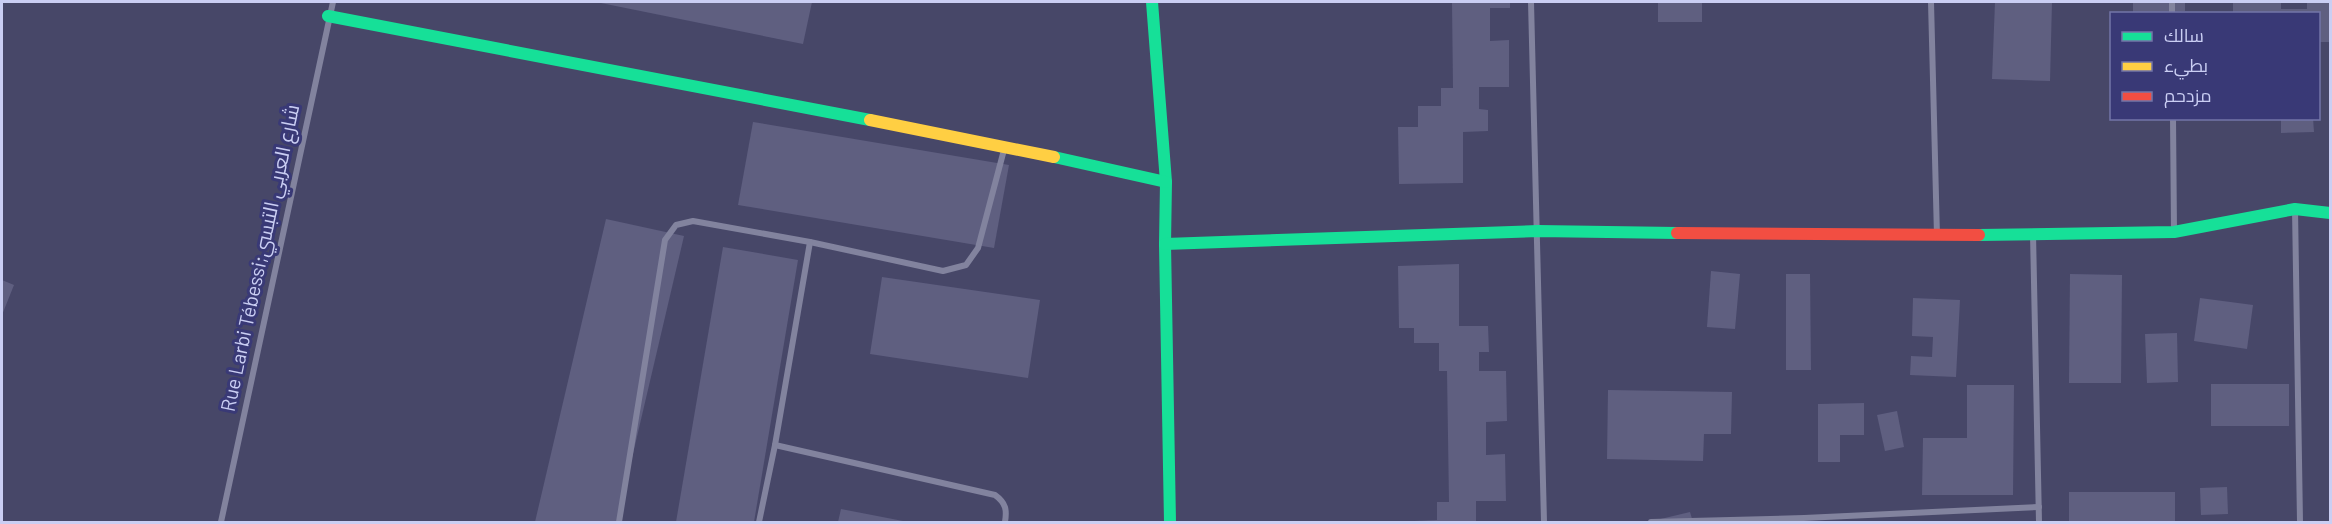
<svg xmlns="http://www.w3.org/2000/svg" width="2332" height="524" viewBox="0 0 2332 524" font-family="Barlow,Cairo,sans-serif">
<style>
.building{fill:#5f5f80}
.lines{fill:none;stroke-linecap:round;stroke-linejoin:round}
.street{stroke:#82839e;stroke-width:6}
.fast{stroke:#16e098;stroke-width:12}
.slow{stroke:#ffcf43;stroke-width:12}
.jam{stroke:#f24e42;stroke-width:12}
.labels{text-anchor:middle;stroke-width:6;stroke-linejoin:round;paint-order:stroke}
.street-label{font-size:20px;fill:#cacef3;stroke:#393976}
</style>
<rect width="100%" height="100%" fill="#474768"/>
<!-- building -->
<g class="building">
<polygon points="596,2 812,2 803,44"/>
<polygon points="1452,2 1510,2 1510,8 1490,8 1490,41 1509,40 1509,87 1479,87 1479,109 1488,110 1488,131 1463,132 1463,183 1399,184 1398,127 1418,127 1418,106 1441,106 1441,88 1453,88"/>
<rect x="1658" y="2" width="44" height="20"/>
<polygon points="1995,2 2052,2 2050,81 1992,79"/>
<polygon points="2133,2 2185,2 2185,11 2133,14"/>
<polygon points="2233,2 2281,2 2281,9 2307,9 2307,2 2330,2 2330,42 2318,42 2318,14 2233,14"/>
<polygon points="2281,118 2313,118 2314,132 2281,133"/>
<polygon points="753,122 1009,165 994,248 738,205"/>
<polygon points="606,219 684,236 617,522 535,522"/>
<polygon points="723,247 798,260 754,522 676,522"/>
<polygon points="1459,264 1459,326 1488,326 1489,352 1479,352 1479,371 1506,371 1507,421 1486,422 1486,455 1505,454 1506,501 1476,501 1476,522 1414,522 1414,521 1437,520 1437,502 1449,502 1447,371 1439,371 1439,343 1414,343 1414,328 1399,328 1398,266"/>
<polygon points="1711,271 1740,274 1735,329 1707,327"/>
<polygon points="1786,274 1810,274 1811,370 1786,370"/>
<polygon points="2070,274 2122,275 2121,383 2069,383"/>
<polygon points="882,277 1040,300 1028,378 870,354"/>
<polygon points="2,280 14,285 2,315"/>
<polygon points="1913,298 1960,300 1956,377 1910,375 1911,356 1932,357 1933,337 1912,336"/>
<polygon points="2200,298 2253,305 2247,349 2194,341"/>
<polygon points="2177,333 2178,382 2147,383 2145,334"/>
<rect x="2211" y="384" width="78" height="42"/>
<polygon points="1967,385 2014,385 2013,495 1922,495 1923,438 1967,438"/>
<polygon points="1608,390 1732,392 1731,434 1704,434 1703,461 1607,459"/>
<polygon points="1864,403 1864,435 1840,435 1840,462 1818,462 1818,404"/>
<polygon points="1897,411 1904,447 1885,451 1877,415"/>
<polygon points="2227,487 2228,514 2201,515 2200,488"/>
<rect x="2069" y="492" width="106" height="30"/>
<polygon points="841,509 903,521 903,522 838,522"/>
<polygon points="1690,512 1693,522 1648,522"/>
</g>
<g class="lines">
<!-- street -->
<g class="street">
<polyline points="1531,2 1544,522"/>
<polyline points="1931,2 1937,236"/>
<polyline points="2172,2 2172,14"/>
<polyline points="2173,118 2174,232"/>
<polyline points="2295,209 2300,522"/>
<polyline points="2033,234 2039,522"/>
<path d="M775,445L995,495C1006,503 1007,510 1005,522"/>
<polyline points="221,522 333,2"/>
<polyline points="619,522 665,240 676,225 693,221 810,242 943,271 966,265 978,248 1005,146"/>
<polyline points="759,522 775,445 810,242"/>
<polyline points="1651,522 1804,518 2039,507"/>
</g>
<!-- fast -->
<g class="fast">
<polyline points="1152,2 1166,182 1165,244 1170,522"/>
<polyline points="328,16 870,120"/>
<polyline points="1054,157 1166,182"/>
<polyline points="1979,235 2174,232 2295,209 2330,213"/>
<polyline points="1165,244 1538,231 1677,233"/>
</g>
<!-- slow -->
<polyline class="slow" points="870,120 1054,157"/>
<!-- jam -->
<polyline class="jam" points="1677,233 1979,235"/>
</g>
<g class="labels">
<!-- street labels -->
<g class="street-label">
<text transform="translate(260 258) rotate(-78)" y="7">Rue Larbi Tébessi;شارع العربي التبسي</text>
</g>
</g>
<!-- border -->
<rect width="2332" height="524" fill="none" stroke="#cacef3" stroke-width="6"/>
<!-- legend -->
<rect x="2110" y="12" width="210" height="108" fill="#393976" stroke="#7375a8" stroke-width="1.5"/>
<rect x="2122" y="32" width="30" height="9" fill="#16e098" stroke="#7375a8" stroke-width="1.5"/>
<text x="2164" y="42" font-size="18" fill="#cacef3">سالك</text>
<rect x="2122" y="62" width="30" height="9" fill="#ffcf43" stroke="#7375a8" stroke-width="1.5"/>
<text x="2164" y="72" font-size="18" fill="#cacef3">بطيء</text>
<rect x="2122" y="92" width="30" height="9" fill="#f24e42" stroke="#7375a8" stroke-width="1.5"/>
<text x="2164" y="102" font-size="18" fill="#cacef3">مزدحم</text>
</svg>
